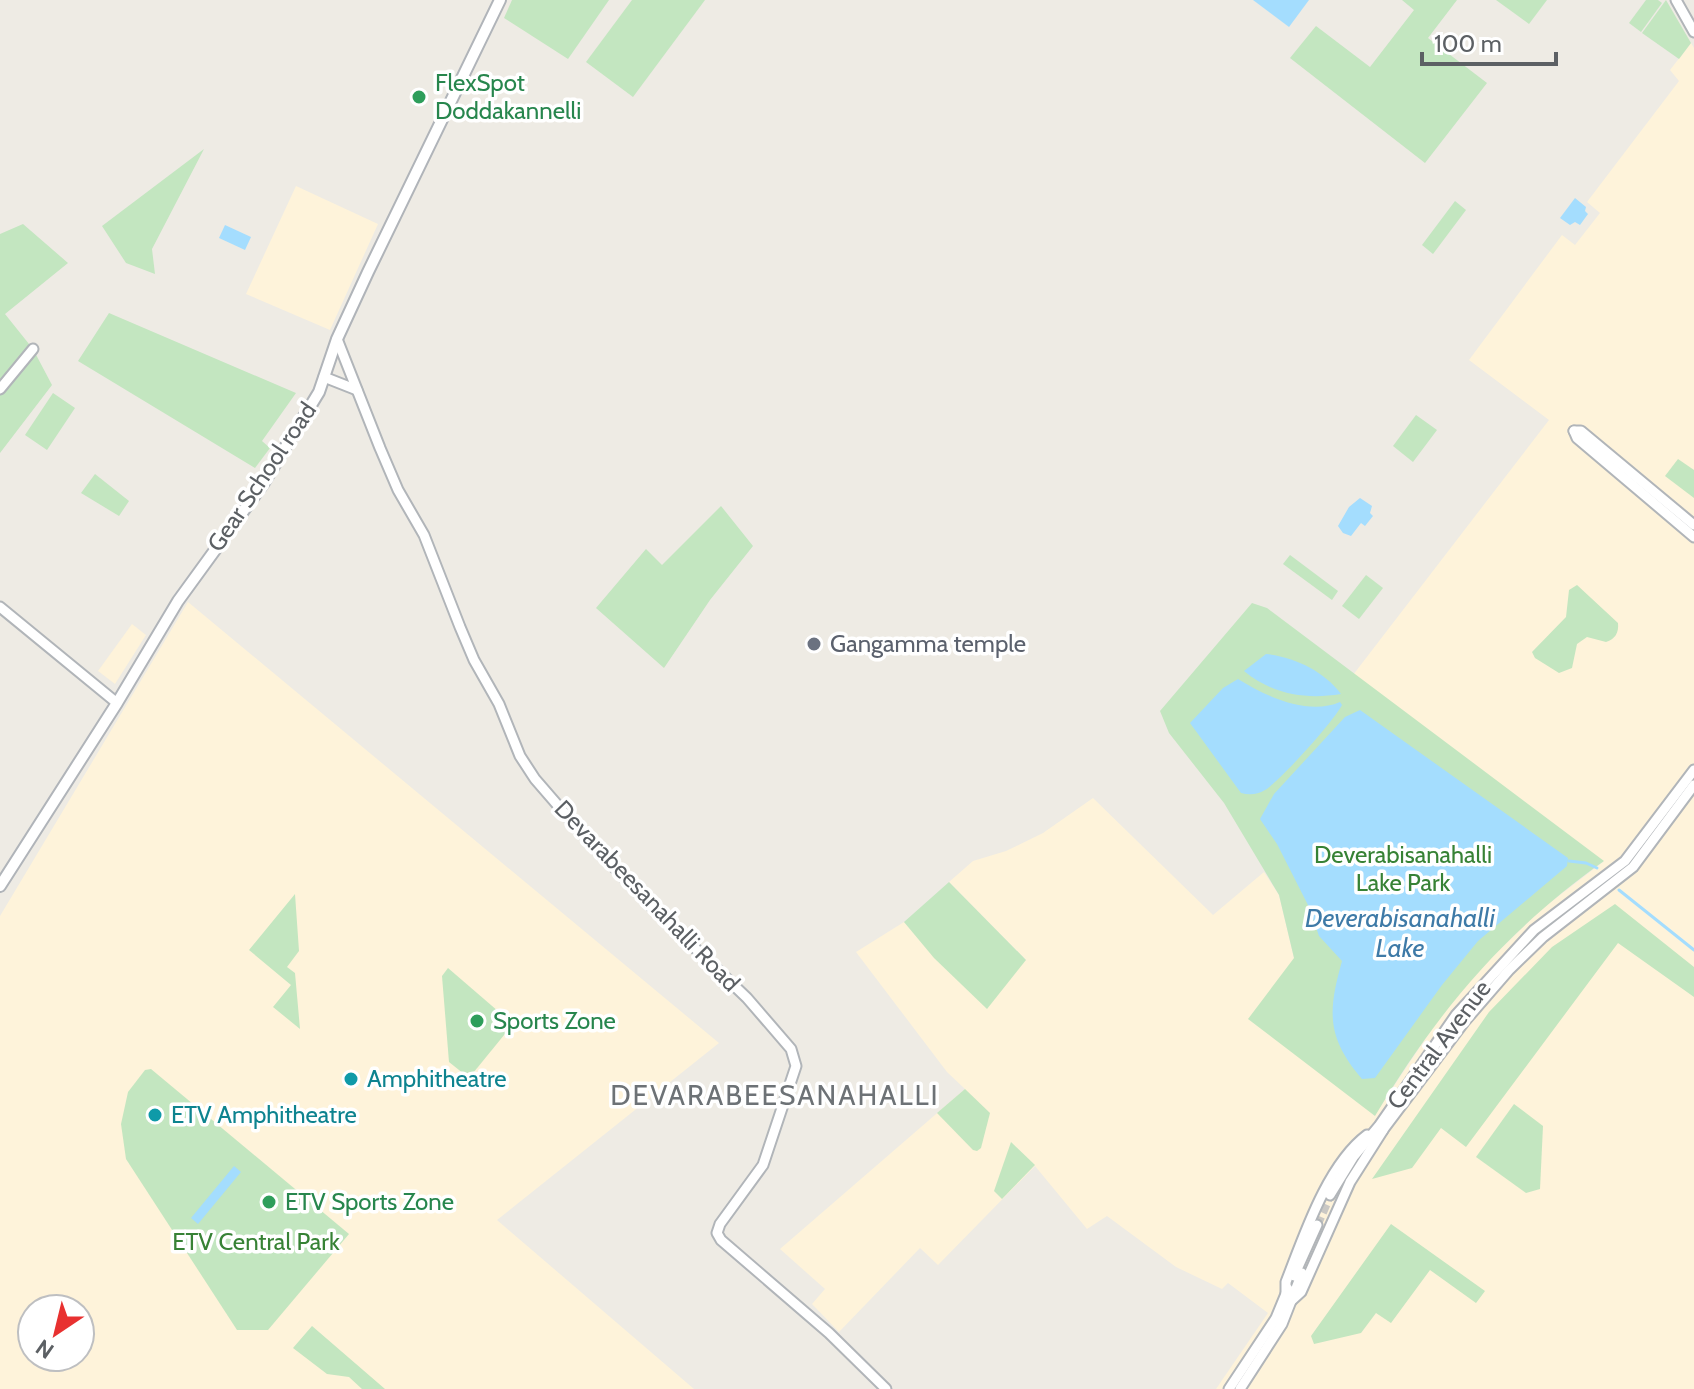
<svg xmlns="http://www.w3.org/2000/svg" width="1694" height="1389" viewBox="0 0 1694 1389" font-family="Cabin,sans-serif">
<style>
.commercial{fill:#fef3da;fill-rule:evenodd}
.green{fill:#c3e6c0}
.water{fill:#a4ddfe}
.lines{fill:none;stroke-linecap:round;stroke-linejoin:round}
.stream{stroke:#a4ddfe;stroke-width:3}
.tertiary-tunnel{stroke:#cac8c4;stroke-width:9;stroke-dasharray:9 4.5;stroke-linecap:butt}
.tertiary-casing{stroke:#b1b5b9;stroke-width:13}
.secondary-casing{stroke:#b0b4b9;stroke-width:14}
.tertiary{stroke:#fff;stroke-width:9}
.secondary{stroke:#fff;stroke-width:10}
.leisure-dot{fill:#2e9e5b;stroke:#fff;stroke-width:3}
.worship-dot{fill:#6b7280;stroke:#fff;stroke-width:3}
.culture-dot{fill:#0f9aa8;stroke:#fff;stroke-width:3}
.labels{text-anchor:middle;stroke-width:7;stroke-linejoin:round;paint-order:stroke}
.leisure-label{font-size:24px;fill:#27864d;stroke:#fff;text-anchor:start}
.street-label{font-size:24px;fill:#5c6064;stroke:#fff}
.worship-label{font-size:24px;fill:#5b616d;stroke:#fff;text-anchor:start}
.park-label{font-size:24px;fill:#378235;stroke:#fff}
.culture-label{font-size:24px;fill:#0d838f;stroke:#fff;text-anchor:start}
.water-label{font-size:26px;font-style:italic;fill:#3e7aa7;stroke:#fff}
.quarter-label{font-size:28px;letter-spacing:2px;fill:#6d7276;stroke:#fff}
</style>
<rect width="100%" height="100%" fill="#eeebe4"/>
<!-- commercial -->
<g class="commercial">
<polygon points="1691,43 1694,48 1694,1389 1216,1389 1268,1313 1228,1283 1222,1289 1176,1267 1107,1216 1087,1229 1035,1166 938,1265 920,1248 839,1332 812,1304 825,1289 780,1249 965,1089 947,1072 856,952 904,922 935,958 1026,960 949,882 973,861 1006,851 1043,833 1093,798 1213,915 1264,872 1279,895 1294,958 1374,1116 1446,1008 1489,960 1543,908 1603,862 1353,675 1549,420 1469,360 1562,235 1575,245 1600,213 1587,202 1679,81 1670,70"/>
<polygon points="296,186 378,224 330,330 246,294"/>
<path d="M188,602L719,1043L497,1220L694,1389H0V916ZM32,1309H80V1357H32Z"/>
<polygon points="132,624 146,635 115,684 98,671"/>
</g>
<!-- green -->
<g class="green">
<polygon points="512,0 609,0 568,59 504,18"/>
<polygon points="632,0 705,0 633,97 586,62"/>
<polygon points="1402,0 1457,0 1428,38 1487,83 1425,163 1290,58 1316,26 1370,67 1414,10"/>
<polygon points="1496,0 1547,0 1529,24"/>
<polygon points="1646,0 1658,0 1662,3 1641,32 1629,23"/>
<polygon points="1666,0 1691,43 1679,59 1642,33"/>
<polygon points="204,149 152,249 155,274 126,263 102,226"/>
<polygon points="1455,201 1466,210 1433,254 1422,245"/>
<polygon points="23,224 68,263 5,314 33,349 52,385 0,453 0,234"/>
<polygon points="109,313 296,393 262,441 270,448 255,468 78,361"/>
<polygon points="53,393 75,408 47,450 25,435"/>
<polygon points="1416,415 1437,430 1413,462 1393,446"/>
<polygon points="1678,459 1694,470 1694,498 1665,476"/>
<polygon points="95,474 129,501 119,516 81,493"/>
<polygon points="721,506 753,546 710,600 664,668 596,608 646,549 662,565"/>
<polygon points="1290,555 1338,591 1332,600 1283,564"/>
<polygon points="1366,575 1383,588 1359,619 1342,606"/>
<path d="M1577,585L1618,623C1619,633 1615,639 1606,642L1587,637L1577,644L1572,668L1559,673L1535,658L1532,652L1566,617L1569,590Z"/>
<path d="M1252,603L1267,608L1604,861C1504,932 1437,1012 1375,1116L1248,1019L1294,958L1279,895L1224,803L1169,733L1160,711Z"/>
<polygon points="949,882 1026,960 987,1009 934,958 904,922"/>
<polygon points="295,894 299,951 287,967 295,973 300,1029 273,1007 291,985 249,950"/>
<polygon points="1615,904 1694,967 1694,997 1618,943 1466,1147 1441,1128 1412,1168 1372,1179 1489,1012 1552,947"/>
<polygon points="448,968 513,1024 469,1078 449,1062 442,976"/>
<polygon points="151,1069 349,1234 268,1330 237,1330 126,1159 121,1124 128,1092 145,1070"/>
<polygon points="965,1089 990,1113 981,1148 977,1151 973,1150 937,1113"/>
<polygon points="1514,1104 1543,1126 1540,1189 1526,1193 1476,1157"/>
<polygon points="1011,1142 1035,1165 1002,1199 994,1191"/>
<polygon points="1391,1224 1485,1291 1476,1303 1430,1270 1391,1323 1376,1313 1361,1333 1314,1344 1311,1336"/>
<polygon points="312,1326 385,1389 362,1389 349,1377 327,1374 293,1348"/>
</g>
<!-- water -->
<g class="water">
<polygon points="1253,0 1309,0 1289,27"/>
<polygon points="1575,198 1586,207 1585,211 1588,214 1580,225 1575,222 1570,225 1560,218"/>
<polygon points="225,225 251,237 245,250 219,238"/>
<polygon points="1360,498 1372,506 1370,513 1373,516 1365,526 1361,523 1351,536 1343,533 1338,526 1349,507"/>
<path d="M1266,654C1294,657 1324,671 1341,694C1305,700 1272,694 1244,671Z"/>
<path d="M1238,679C1265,696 1308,716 1340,702L1342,705C1334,721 1280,781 1265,790C1257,795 1249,795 1241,793L1190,723L1223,688Z"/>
<path d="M1360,710L1568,858L1567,866L1478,941L1442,985L1375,1078L1362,1079C1326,1037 1328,1011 1342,961L1319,936L1309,907L1277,844L1260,819L1274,794L1345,717Z"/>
<polygon points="234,1166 241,1172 198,1224 191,1218"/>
</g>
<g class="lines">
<!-- stream -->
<g class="stream">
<polyline points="1569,861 1586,863 1597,868"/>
<polyline points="1619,890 1694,950"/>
</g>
<!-- tertiary-tunnel -->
<polyline class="tertiary-tunnel" points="1317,1225 1330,1195"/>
<defs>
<g id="tertiary">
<polyline points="1676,0 1694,32"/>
<polyline points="337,339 380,448 398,490 424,535 460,627 474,660 499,704 520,756 535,779 580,831 650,905 747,998 791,1049 796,1066 763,1165 720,1224 717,1233 721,1240 829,1333 886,1389"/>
<polyline points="324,377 357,390"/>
<polyline points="0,389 33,349"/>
<polyline points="1574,431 1577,438 1694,537"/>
<polyline points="1574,431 1581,431 1694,525"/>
<polyline points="0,607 117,703"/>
<polyline points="1382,1131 1464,1022 1509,970 1543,937 1633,867 1694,785"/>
<polyline points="1330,1195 1354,1156 1379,1126 1456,1015 1534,930 1625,861 1694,770"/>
<polyline points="1294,1276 1317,1225"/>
<path d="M1286,1293V1282C1304,1236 1327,1165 1367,1135"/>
<polyline points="1290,1302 1301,1292 1350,1182 1383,1130"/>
<polyline points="1229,1389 1276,1318 1288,1289"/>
<polyline points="1240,1389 1282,1324 1302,1273"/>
</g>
<polyline id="secondary" points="0,886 117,703 178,601 263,484 319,392 337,339 368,272 500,0"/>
</defs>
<!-- tertiary casing -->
<use href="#tertiary" class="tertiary-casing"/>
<!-- secondary casing -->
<use href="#secondary" class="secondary-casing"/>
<!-- tertiary -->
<use href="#tertiary" class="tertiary"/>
<!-- secondary -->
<use href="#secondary" class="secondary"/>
</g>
<!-- markers -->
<g class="leisure-dot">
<circle cx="419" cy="97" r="8"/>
<circle cx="477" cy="1021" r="8"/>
<circle cx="269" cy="1202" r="8"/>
</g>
<circle class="worship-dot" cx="814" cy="644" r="8"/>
<g class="culture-dot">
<circle cx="351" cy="1079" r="8"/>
<circle cx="155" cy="1115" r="8"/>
</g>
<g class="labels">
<!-- leisure labels -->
<g class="leisure-label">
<text x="435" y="91">FlexSpot<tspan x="435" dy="28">Doddakannelli</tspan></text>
<text x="493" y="1029">Sports Zone</text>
<text x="285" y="1210">ETV Sports Zone</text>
</g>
<!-- street labels -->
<g class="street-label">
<text transform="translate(262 477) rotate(-56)" y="8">Gear School road</text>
<text transform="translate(647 896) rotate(46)" y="8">Devarabeesanahalli Road</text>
<text transform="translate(1439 1045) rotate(-53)" y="8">Central Avenue</text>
</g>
<!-- worship labels -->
<g class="worship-label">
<text x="830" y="652">Gangamma temple</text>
</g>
<!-- park labels -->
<g class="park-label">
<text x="1403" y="863">Deverabisanahalli<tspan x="1403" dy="28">Lake Park</tspan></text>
<text x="256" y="1250">ETV Central Park</text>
</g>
<!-- culture labels -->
<g class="culture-label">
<text x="367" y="1087">Amphitheatre</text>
<text x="171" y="1123">ETV Amphitheatre</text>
</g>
<!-- water labels -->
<g class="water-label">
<text x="1400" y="927">Deverabisanahalli<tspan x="1400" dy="30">Lake</tspan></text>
</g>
<!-- quarter labels -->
<g class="quarter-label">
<text x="775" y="1105">DEVARABEESANAHALLI</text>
</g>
</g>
<!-- north arrow -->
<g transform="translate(56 1333) rotate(215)"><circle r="38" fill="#ffffff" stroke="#bebfc1" stroke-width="2"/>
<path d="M0-6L14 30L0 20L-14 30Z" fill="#e83130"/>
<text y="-12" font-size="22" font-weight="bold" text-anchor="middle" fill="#5c6064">N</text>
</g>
<!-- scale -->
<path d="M1422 52v12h134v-12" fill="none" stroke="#5c6064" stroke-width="4"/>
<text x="1434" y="52" font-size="24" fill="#5c6064" stroke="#ffffff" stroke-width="6" paint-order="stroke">100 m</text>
</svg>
